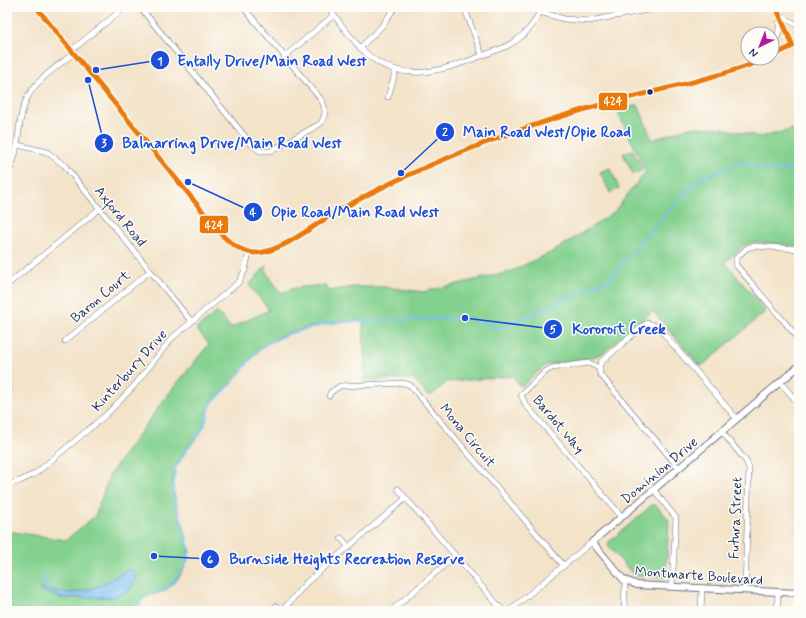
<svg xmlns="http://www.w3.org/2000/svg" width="806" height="618" viewBox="0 0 806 618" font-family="Mynerve,sans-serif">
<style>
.green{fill:#84d18f;stroke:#508076}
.water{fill:#7bbff1;stroke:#4b77a8}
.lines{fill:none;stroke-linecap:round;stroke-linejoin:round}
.stream{stroke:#7bbff1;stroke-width:2}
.minor-casing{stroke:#676e83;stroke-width:6}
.tertiary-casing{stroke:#676e83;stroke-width:8}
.minor{stroke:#fff;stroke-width:5}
.tertiary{stroke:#fff;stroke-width:6}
.bus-1-casing{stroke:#fdfcf7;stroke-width:8}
.bus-1{stroke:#e87a09;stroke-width:5}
.bus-dot{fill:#1b2f5e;stroke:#fdfcf7;stroke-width:1.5}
.labels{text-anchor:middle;stroke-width:3;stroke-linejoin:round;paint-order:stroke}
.street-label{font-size:14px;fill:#1b2f5e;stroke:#fdfcf7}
.leader{fill:none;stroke:#1d4ed8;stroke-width:1.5}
.callout-dot{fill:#1d4ed8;stroke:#fdfcf7;stroke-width:1.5}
.mark-label{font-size:12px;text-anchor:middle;font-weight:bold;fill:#fff}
.callout-label{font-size:15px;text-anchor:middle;font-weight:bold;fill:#1d4ed8;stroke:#fdfcf7;stroke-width:3;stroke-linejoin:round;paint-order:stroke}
.line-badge{stroke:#fdfcf7;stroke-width:1.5}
.badge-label{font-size:11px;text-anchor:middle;font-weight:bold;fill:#fff}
</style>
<rect width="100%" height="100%" fill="#fdfcf7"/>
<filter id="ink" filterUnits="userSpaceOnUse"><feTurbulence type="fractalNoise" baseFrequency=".025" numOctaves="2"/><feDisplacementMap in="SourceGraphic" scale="8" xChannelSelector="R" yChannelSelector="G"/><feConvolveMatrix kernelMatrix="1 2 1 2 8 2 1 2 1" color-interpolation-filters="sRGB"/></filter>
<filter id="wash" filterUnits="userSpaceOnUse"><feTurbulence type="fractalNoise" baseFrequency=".012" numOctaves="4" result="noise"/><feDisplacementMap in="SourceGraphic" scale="16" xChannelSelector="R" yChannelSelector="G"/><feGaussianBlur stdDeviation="0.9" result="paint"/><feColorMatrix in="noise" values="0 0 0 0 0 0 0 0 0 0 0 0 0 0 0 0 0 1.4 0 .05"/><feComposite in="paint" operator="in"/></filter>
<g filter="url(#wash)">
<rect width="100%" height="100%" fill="#f3e3c9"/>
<!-- green -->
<g class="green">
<path d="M638,105L652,140L690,127L722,128L761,137L799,128V246L754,242L743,246L725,262L764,309V313L703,365H699L653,311L603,353L590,358L546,365L523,385H519L512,376L447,382L432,395H427L414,379L365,380L363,321C334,322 287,327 264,346C251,356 243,370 232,382C226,390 216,396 211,404C207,410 207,420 204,427C197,442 180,452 175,469C165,500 195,533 187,560C185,571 174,586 164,591C150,597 142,593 137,611H16L7,607V531L66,540L95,516L110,474L163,401L209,344L196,329L217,312L231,328L269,310L249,285L266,266V272L281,293L295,288L325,285L329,291L354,287H384L423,292L510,272L556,250L613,213L646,171L617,111Z"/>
<polygon points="633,150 643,170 633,174 623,154"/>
<polygon points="610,168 619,188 610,193 600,172"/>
<polygon points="652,505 656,505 669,520 666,574 664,577 637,576 632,573 608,546 609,542"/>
</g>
<!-- water -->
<path class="water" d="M128,569L134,571L136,579L130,590L115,597L60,598L40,590L39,587C76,600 97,589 128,569Z"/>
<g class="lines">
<!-- stream -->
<g class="stream">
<polyline points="43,575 48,590"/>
<path d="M137,611L141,602L145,596L169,587L187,562L190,550L173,496L175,469L188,448L204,427L211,404L231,384L255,354L266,344L288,334L334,322L465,318L501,328L611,278L641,241L699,179L741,162C760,168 778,173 799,168"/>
</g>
</g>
</g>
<g filter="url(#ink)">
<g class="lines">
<defs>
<g id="minor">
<path d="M36,7L222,235C232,245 242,253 256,253C277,253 317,223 336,212C362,197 388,184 415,172C478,142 544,120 611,102C664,88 718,80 768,58"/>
<path d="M140,7L251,144L260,151H271L320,124C327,115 326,107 320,98L243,7"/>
<path d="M328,7C340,23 352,41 367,54C409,91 461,63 505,47C522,38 536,26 541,7"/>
<polyline points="669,7 675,9"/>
<polyline points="776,7 793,46"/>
<polyline points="466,12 482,55"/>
<polyline points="540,12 564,19 589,21 663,7"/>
<polyline points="781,16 799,26"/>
<polyline points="360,48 382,26 395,7"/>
<polyline points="72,50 125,7"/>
<polyline points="772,50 778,35 780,19"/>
<polyline points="772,56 799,44"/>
<polyline points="284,57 334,15"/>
<polyline points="388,97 396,70"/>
<polyline points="18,145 47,152 65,166 191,321"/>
<path d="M7,175C22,150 15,123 27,98C37,79 58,66 74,53"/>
<polyline points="799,249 754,246 747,248 736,258 736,265 799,339"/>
<polyline points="7,285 99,209"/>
<polyline points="65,341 150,271"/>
<polyline points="599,368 589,363 552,368 546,371 521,395 526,405 622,517"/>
<polyline points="780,382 799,404"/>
<polyline points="7,388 8,387"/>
<polyline points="329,396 331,392 340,386 404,383 410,385 564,566"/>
<polyline points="722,432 746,461 749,468 745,590"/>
<polyline points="679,468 600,374 599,368 601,362 644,325 648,323 657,326 737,419"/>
<polyline points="7,485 20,481 36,473 106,415 134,386 172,338 239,282 245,270 249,252"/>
<polyline points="398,489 503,611"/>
<polyline points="654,490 676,518 672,587"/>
<polyline points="341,538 349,547"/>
<polyline points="623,579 625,584 624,611"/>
<polyline points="276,606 280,611"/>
<polyline points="282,611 307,582 406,498"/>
<polyline points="391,611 455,556"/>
<polyline points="509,611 592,542"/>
<polyline points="701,611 702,588"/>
<polyline points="777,611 778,592"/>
</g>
<polyline id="tertiary" points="799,366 592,542 623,579 637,585 799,593"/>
</defs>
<!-- minor casing -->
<use href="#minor" class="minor-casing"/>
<!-- tertiary casing -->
<use href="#tertiary" class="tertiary-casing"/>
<!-- minor -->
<use href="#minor" class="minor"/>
<!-- tertiary -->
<use href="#tertiary" class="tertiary"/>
<defs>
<g id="bus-1">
<path d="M36,7L222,235C231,244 242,253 256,253C282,252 314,225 336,212C359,199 382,187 406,176C472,146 540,121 611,102C664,88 717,79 768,58"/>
<polyline points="772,56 793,46 776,7"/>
</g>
</defs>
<!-- bus-1 casing -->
<use href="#bus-1" class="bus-1-casing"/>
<!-- bus-1 -->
<use href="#bus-1" class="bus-1"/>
</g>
</g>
<!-- markers -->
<circle class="bus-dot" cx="650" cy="92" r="3.5"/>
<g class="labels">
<!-- street labels -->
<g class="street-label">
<text transform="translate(121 216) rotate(51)" y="5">Axford Road</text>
<text transform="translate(100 296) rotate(-40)" y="5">Baron Court</text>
<text transform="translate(129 370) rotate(-48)" y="5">Kinterbury Drive</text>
<text transform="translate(559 424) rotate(50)" y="5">Bardot Way</text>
<text transform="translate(468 435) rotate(50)" y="5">Mona Circuit</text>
<text transform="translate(659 470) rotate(-40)" y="5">Dominion Drive</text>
<text transform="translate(735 518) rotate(-88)" y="5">Futura Street</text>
<text transform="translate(699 575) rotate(4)" y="5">Montmarte Boulevard</text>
</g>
</g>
<!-- callouts -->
<path class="leader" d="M96 70L160 60M401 173L445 132M88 80L104 143M188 182L253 212M465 318L553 329M154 556L210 559"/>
<g class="callout-dot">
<circle cx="96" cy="70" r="4"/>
<circle cx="401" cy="173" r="4"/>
<circle cx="88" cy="80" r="4"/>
<circle cx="188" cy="182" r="4"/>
<circle cx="465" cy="318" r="4"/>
<circle cx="154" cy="556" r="4"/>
<circle cx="160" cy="60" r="10"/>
<circle cx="445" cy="132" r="10"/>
<circle cx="104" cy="143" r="10"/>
<circle cx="253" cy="212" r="10"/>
<circle cx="553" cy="329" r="10"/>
<circle cx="210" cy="559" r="10"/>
</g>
<g class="mark-label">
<text x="160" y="65">1</text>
<text x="445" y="136">2</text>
<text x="104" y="147">3</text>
<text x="253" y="216">4</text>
<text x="553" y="333">5</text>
<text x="210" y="563">6</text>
</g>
<g class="callout-label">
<text x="272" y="66">Entally Drive/Main Road West</text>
<text x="547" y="137">Main Road West/Opie Road</text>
<text x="232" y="148">Balnarring Drive/Main Road West</text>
<text x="355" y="217">Opie Road/Main Road West</text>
<text x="619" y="334">Kororoit Creek</text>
<text x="347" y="564">Burnside Heights Recreation Reserve</text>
</g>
<g class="line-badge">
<rect x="598" y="92" width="30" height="19" rx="4" fill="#e87a09"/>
<rect x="199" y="215" width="30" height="19" rx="4" fill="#e87a09"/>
</g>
<g class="badge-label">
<text x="613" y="105">424</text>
<text x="214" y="229">424</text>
</g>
<!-- margin -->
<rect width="806" height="618" fill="none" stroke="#fdfcf7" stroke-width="24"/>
<!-- north arrow -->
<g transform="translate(760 46) rotate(223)"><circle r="19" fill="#fdfcf7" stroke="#a3aaba"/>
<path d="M0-3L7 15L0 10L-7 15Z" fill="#b5179e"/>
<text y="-6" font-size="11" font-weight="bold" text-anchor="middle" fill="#1b2f5e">N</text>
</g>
</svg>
